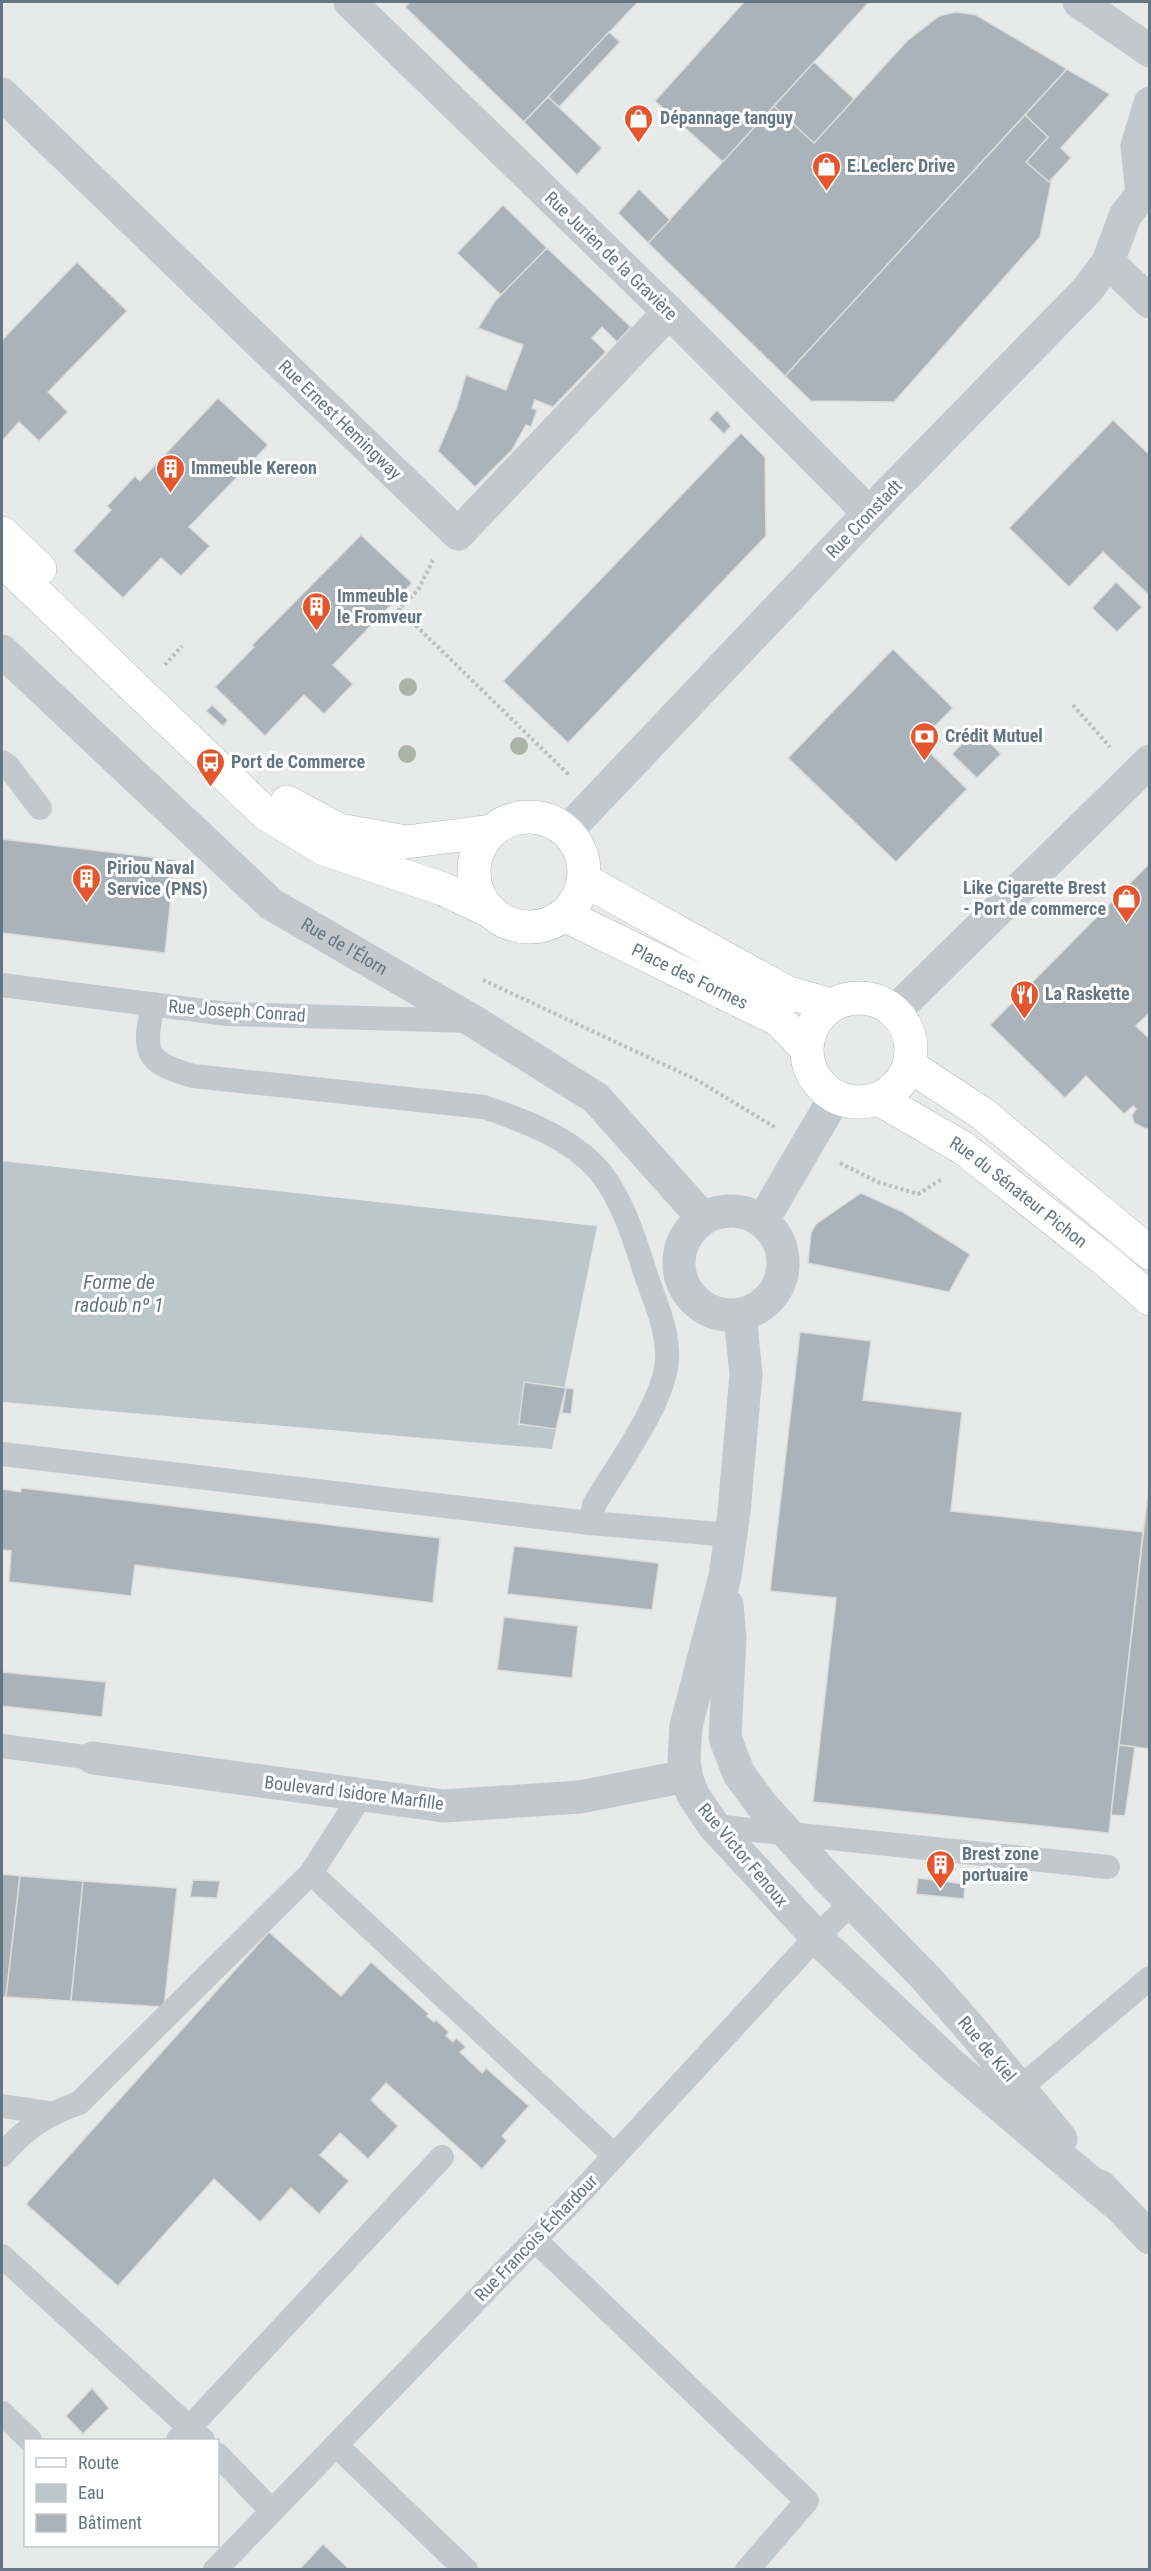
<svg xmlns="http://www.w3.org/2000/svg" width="1151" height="2571" viewBox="0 0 1151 2571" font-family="'Roboto Condensed',sans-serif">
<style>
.built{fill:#e8e9e9;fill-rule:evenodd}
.water{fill:#bbc7cb}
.building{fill:#aab3b9;stroke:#dcdcda;stroke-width:1.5}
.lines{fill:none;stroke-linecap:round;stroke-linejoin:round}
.secondary-casing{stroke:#b3babf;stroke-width:34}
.path{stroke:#bbbfc2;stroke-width:4;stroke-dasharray:3 3;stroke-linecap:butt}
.service{stroke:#c3c8cc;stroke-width:24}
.minor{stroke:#c3c8cc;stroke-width:33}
.secondary{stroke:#fff;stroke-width:33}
.tree{fill:#aab4a7}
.labels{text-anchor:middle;stroke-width:6;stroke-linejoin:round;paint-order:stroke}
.poi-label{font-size:18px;font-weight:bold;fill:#657683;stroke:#fff;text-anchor:start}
.street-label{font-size:18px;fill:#657683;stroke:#fff}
.water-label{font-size:20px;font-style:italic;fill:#60757c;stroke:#fff}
</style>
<rect width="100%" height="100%" fill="#fafaf8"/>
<!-- built -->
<path class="built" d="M2,2H1149V2569H2V1402L552,1449L596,1226L2,1161ZM26,2440H218V2546H26Z"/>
<!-- water -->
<polygon class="water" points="2,1161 597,1226 552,1449 2,1402"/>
<!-- building -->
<g class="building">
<polygon points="410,2 638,2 524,122 405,7"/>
<polygon points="744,2 869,2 723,162 655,101"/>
<polygon points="956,12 976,15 1067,69 785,376 648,243 774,106 814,143 907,41 939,16"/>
<polygon points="609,32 620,42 559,107 548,97"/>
<polygon points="814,62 854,99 814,143 774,106"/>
<polygon points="1067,69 1110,94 1061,148 1071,158 1049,182 1026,162 1048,137 1025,115"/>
<polygon points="548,97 602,148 577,175 524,122"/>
<polygon points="1025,115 1048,137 1026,162 1049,182 1052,178 1040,237 894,402 811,401 785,376"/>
<polygon points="639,189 670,220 648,243 618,213"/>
<polygon points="503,205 547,248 501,295 457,253"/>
<polygon points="547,248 631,327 617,342 602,327 592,338 606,352 553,407 535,400 532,408 537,410 531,427 526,425 512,450 475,487 438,451 457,406 466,375 506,390 523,345 478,328 495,301"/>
<polygon points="77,262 127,311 48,392 68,412 39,441 19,422 2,441 2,340"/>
<polygon points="218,398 268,445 189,527 210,546 181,576 161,558 123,598 73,551 111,510 107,506 135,476 140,481"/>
<polygon points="717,410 731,426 724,434 709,419"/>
<polygon points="1113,420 1150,455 1150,596 1103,552 1069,587 1009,528"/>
<polygon points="741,433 765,457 766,536 568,743 503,681"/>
<polygon points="361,535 412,583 333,665 353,684 324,714 304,695 265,736 215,687 254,647 252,645"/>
<polygon points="1116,582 1142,607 1117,632 1092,608"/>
<polygon points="893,649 953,708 919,742 967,789 896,862 788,758"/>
<polygon points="212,705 228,720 223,726 206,711"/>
<polygon points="976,729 1001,754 977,778 952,754"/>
<polygon points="2,839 175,860 165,953 2,933"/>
<polygon points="1150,863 1150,1012 1136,1026 1150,1039 1150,1128 1146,1129 1134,1123 1132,1115 1136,1109 1133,1106 1124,1114 1086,1076 1065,1098 990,1025"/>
<polygon points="861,1193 903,1212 970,1254 949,1292 808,1263 811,1233 816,1224"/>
<polygon points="800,1332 871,1341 863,1400 962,1412 951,1511 1143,1532 1109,1833 813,1802 836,1598 770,1591"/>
<polygon points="524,1382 566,1388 556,1429 519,1424"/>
<polygon points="566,1388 574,1389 571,1414 562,1413"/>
<polygon points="1150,1475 1150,1749 1119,1745"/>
<polygon points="22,1488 440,1538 433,1603 135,1565 131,1596 9,1582 11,1551 2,1550 2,1489 20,1492"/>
<polygon points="514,1546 659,1563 652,1610 507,1594"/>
<polygon points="504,1617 578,1626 572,1678 497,1670"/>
<polygon points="2,1672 106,1682 102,1717 2,1706"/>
<polygon points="1119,1745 1135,1747 1125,1816 1111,1815"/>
<polygon points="2,1874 20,1876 6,1997 2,1997"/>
<polygon points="20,1876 83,1881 71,2001 6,1997"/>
<polygon points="918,1878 965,1884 964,1899 916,1894"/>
<polygon points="193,1880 220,1881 217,1898 190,1897"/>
<polygon points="83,1881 177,1888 164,2007 71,2001"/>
<polygon points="269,1932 341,1996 371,1962 429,2014 427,2016 434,2022 436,2020 449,2032 446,2036 453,2042 456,2038 466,2047 460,2052 482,2073 486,2068 529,2106 502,2136 507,2141 482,2169 386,2083 371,2100 398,2126 368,2159 340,2133 320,2155 349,2181 319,2214 291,2188 260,2222 214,2179 118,2286 26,2204"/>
<polygon points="92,2388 109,2408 83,2434 66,2416"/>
<polygon points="323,2544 350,2570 299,2570"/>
</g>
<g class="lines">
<defs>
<g id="secondary">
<polyline points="2,533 40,569"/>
<polyline points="2,560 266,814 324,849 443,889 492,912"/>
<polyline points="287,802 339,830 406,842 492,831"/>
<circle cx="529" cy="872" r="55"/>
<polyline points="584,880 786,992 831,1005"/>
<path id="s2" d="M564,915L779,1020L806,1048"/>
<circle cx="859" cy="1050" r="52"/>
<polyline points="910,1066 983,1114 1150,1253"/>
<path id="s3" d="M879,1099L963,1148L1109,1263L1150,1299"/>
</g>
</defs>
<!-- secondary casing -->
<use href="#secondary" class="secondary-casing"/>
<!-- path -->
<g class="path">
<polyline points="433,560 418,590 399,609 570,776"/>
<polyline points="165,665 182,646"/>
<polyline points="1073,705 1110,747"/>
<polyline points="483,980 697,1080 776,1128"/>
<polyline points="840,1163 878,1182 918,1194 942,1179"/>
</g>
<!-- service -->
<g class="service">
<polyline points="2,762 8,766 40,808"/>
<polyline points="2,985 227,1014 471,1021"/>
<path d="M2,1454L590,1523L594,1505C616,1468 659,1409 666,1368C671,1338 658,1309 648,1281C636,1245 625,1204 601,1173C572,1138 525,1121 484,1107L193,1076C144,1062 143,1053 153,1004"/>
<polyline points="590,1523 730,1535"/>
<polyline points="2,1746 93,1758"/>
<polyline points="362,1794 311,1873 615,2156"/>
<polyline points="714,1826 1108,1867"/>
<polyline points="1019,2089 1150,1978"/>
<polyline points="2,2106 50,2113"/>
<path d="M2,2155C26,2128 45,2115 79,2103L311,1873"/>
<polyline points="535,2240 807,2501 747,2570"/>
<polyline points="2,2256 203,2440"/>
<polyline points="2,2413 30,2440"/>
<polyline points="178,2440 442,2157"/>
<polyline points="336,2445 466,2570"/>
<polyline points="218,2455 272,2511"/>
<polyline points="215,2570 583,2190 807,1947 852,1902"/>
</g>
<!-- minor -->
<g class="minor">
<polyline points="350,2 669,312 869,513"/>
<polyline points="1079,2 1150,51"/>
<polyline points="2,94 458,534 669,312"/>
<polyline points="1142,195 1137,146 1150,103"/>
<polyline points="1108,262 1150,302"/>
<path id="s1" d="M2,651L271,904L473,1021L596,1098L703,1218"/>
<polyline points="567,831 869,513 1087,290 1108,262 1125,216 1150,184"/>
<polyline points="895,1011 1150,761"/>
<circle cx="731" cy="1263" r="52"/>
<polyline points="763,1220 835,1097"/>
<polyline points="740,1315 746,1374 734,1512 725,1576 686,1726 684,1759 686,1776 693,1795 714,1826 826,1947 951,2064 1114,2202"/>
<polyline points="727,1605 730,1638 725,1738 739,1774 761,1804 824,1874 926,1978 976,2035 1061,2139"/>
<polyline points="93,1758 444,1806 580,1797 686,1776"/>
<polyline points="1100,2186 1150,2238"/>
</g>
<!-- secondary -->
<use href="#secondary" class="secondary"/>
</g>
<!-- trees -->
<g class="tree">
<circle cx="408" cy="687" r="9"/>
<circle cx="519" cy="746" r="9"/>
<circle cx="407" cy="754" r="9"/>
</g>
<!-- icons -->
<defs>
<symbol id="shop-pin" viewBox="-11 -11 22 30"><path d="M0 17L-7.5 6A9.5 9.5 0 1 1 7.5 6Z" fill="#e4572e" stroke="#fff"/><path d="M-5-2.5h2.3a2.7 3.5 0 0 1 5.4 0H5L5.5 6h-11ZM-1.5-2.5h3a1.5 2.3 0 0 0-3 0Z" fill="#fff"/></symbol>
<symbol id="building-pin" viewBox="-11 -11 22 30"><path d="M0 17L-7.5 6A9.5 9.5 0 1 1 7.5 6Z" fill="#e4572e" stroke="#fff"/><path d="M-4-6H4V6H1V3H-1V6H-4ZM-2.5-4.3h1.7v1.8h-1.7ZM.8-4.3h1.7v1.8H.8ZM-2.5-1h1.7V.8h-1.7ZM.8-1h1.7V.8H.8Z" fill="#fff"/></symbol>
<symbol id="bank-pin" viewBox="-11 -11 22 30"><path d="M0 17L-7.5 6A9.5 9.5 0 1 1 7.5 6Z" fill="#e4572e" stroke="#fff"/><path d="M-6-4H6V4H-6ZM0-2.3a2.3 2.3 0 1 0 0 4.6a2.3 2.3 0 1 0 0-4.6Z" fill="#fff"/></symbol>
<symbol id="bus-pin" viewBox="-11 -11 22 30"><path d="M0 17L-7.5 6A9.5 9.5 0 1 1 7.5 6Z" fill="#e4572e" stroke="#fff"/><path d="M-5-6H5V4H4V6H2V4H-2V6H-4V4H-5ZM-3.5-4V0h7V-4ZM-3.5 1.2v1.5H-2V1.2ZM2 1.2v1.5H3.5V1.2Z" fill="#fff"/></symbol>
<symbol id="restaurant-pin" viewBox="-11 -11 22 30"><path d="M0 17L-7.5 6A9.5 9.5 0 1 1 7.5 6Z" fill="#e4572e" stroke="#fff"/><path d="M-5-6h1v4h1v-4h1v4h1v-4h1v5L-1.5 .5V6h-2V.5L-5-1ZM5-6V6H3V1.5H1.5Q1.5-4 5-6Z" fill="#fff"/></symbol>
</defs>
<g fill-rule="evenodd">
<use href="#shop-pin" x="622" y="102" width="33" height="45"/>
<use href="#shop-pin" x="810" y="150" width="33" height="45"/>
<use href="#building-pin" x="154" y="452" width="33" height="45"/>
<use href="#building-pin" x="300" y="590" width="33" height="45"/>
<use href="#bank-pin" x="908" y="720" width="33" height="45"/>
<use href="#bus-pin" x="194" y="746" width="33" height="45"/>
<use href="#building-pin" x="70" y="862" width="33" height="45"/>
<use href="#shop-pin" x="1110" y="882" width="33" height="45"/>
<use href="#restaurant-pin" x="1008" y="978" width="33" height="45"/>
<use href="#building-pin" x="924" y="1848" width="33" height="45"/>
</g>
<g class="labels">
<!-- poi labels -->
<g class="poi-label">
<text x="660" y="124">Dépannage tanguy</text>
<text x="847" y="172">E.Leclerc Drive</text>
<text x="191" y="474">Immeuble Kereon</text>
<text x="337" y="602">Immeuble<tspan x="337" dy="21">le Fromveur</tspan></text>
<text x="945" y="742">Crédit Mutuel</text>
<text x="231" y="768">Port de Commerce</text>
<text x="107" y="874">Piriou Naval<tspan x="107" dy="21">Service (PNS)</tspan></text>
<text x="1106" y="894" text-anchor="end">Like Cigarette Brest<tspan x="1106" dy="21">- Port de commerce</tspan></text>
<text x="1045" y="1000">La Raskette</text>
<text x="962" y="1860">Brest zone<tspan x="962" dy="21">portuaire</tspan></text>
</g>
<!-- street labels -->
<g class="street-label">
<text transform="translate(611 256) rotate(44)" y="6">Rue Jurien de la Gravière</text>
<text transform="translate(340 420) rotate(44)" y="6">Rue Ernest Hemingway</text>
<text transform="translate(864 519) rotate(-46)" y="6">Rue Cronstadt</text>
<text dy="6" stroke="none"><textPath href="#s1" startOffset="454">Rue de l'Élorn</textPath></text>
<text dy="6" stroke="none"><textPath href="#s2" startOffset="140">Place des Formes</textPath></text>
<text transform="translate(237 1011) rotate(4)" y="6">Rue Joseph Conrad</text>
<text dy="6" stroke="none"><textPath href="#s3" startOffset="168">Rue du Sénateur Pichon</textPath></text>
<text transform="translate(354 1793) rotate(7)" y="6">Boulevard Isidore Marfille</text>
<text transform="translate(743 1855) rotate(50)" y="6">Rue Victor Fenoux</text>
<text transform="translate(987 2049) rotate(50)" y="6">Rue de Kiel</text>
<text transform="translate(536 2238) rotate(-46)" y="6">Rue Francois Échardour</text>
</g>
<!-- water labels -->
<g class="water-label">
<text x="119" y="1289">Forme de<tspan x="119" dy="23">radoub nº 1</tspan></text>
</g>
</g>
<!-- border -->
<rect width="1151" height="2571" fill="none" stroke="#657683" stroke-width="6"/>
<!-- legend -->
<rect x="24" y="2439" width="195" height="108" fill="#ffffff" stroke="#c1c8cd" stroke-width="1.5"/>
<rect x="36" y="2458" width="30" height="9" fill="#ffffff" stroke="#c1c8cd" stroke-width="1.5"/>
<text x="78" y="2469" font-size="18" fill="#657683">Route</text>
<rect x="36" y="2484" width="30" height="18" fill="#bbc7cb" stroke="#c1c8cd" stroke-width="1.5"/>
<text x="78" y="2499" font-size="18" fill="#657683">Eau</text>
<rect x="36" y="2514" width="30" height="18" fill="#aab3b9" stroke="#c1c8cd" stroke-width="1.5"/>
<text x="78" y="2529" font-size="18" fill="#657683">Bâtiment</text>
</svg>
